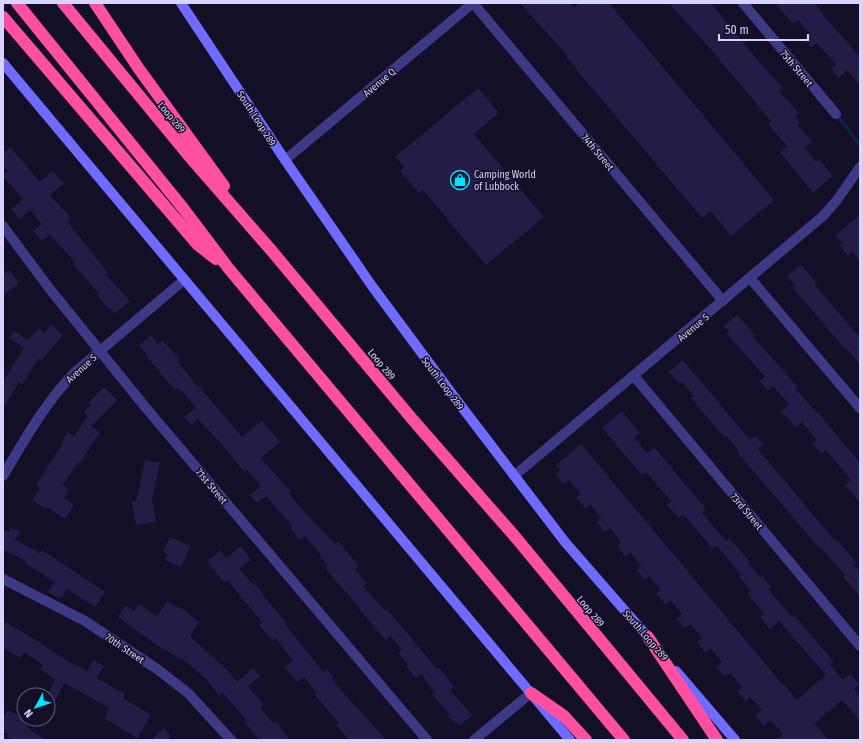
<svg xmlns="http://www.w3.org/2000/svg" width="863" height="743" viewBox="0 0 863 743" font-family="'Fira Sans Condensed',sans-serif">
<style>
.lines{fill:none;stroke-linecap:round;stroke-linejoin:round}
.stream{stroke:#0c2248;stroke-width:3.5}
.building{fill:#241b47}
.minor{stroke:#3d3a85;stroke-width:10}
.secondary{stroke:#6f6bff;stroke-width:10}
.motorway{stroke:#ff4fa3;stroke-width:12}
.labels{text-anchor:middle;stroke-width:3;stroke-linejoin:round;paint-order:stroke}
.street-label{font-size:10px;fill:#d9d4ff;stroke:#130f26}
.poi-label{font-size:10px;fill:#d9d4ff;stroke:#130f26;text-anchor:start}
</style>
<rect width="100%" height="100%" fill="#130f26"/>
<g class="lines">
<!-- stream -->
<polyline class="stream" points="836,114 860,145"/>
</g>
<!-- building -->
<g class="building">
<polygon points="520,3 570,3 574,7 579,3 609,3 774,200 731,236 711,211 702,218 581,75 565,55 566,54"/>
<polygon points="669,3 711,3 756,58 783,88 779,91 799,113 795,117 800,123 798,125 812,142 805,148 816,162 819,159 833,176 813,193 780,152 787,146 768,124 771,121 713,52"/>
<polygon points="775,3 814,3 823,13 822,14 860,57 860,86 847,70 838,78 831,69 836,65 824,51 816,43 811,47 804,39 810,34 798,20 793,24"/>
<polygon points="478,88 499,113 474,134 544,217 486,265 423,190 419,193 400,171 404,167 395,157"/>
<polygon points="10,147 40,182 52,171 64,183 50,195 71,218 67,221 108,273 106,275 130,301 115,313 110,308 109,309 97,295 99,294 73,264 75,262 50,235 42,241 33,231 42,224 30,210 20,219 11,209 23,199 3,176 3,175 8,171 3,165 3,153"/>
<polygon points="860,215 860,261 852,252 848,256 840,246 842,244 835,235"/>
<polygon points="801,265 817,284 815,285 860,338 860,364 847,349 846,350 793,288 795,286 787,276"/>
<polygon points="9,270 19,283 3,296 3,275"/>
<polygon points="737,315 756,336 754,338 797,386 795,388 813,409 821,416 860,463 860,503 845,485 851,480 826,450 821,454 813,444 817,440 802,422 796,427 781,411 789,404 773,386 768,391 759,381 765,377 727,334 729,332 724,326"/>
<polygon points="51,325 63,335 41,361 38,359 23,384 19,382 3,409 3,382 24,348 9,338 14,331 28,340 39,328 44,333"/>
<polygon points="151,335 158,344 163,341 180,360 178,362 197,386 198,385 242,437 262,421 280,442 261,458 291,492 289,494 303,510 335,544 338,541 359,566 355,569 367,583 363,586 385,611 387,609 437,669 439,667 454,687 450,690 472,715 460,726 457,723 456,724 448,716 450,715 432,694 434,693 421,674 416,678 406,666 408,665 398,653 402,650 391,636 386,640 358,608 359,607 325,568 328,566 320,556 321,556 317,550 305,536 300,540 290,528 292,526 266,496 257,503 250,495 261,486 247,470 244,472 220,442 198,419 191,425 184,417 196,408 182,391 180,392 178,388 175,390 146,356 147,355 139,345"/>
<polygon points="683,360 750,440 755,436 763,445 758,449 835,541 837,540 856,562 854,564 860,571 860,596 843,577 845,575 822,549 821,550 737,452 738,450 726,435 724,437 691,398 694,396 682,382 679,383 669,372"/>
<polygon points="104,387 117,400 91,426 100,432 80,463 78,462 63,485 69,490 64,498 74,505 65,519 47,507 46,509 32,500 40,488 36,485 63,443 62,442 68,432 74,436 88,416 84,412 91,404 89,402"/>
<polygon points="622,411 640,433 634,437 647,453 654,447 706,509 702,513 726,541 729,538 750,562 748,563 760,577 762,576 771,587 768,589 792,617 794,615 834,662 830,665 843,680 850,674 859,684 854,689 860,696 860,721 842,700 815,723 828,740 775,740 783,734 771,720 764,726 755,716 762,710 750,697 745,701 737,691 742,687 730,673 725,677 717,667 722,662 710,648 705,652 697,642 702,638 690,624 685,628 677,619 682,614 670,600 665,604 656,594 661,590 649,576 645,580 636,570 641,566 630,552 625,556 617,546 621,542 610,528 605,532 596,522 601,518 590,504 585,508 576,498 581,494 569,480 564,484 556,474 561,470 556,465 581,444 783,685 784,684 797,700 826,675 779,621 770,629 760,617 764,614 748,594 751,591 739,576 741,574 716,545 712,548 683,514 679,518 667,505 671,501 646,472 642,475 602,428"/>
<polygon points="145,460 160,463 152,499 156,522 136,525 132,502 136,501"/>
<polygon points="11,527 20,532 15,540 40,553 42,550 105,592 95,607 67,589 61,599 48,592 54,582 44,576 45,575 26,564 27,562 3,549 3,529 9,532"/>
<polygon points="170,537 191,546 181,567 165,560 168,554 163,552"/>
<polygon points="241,546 251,560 239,569 253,585 254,583 262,592 261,593 287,623 285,624 323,672 327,669 334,678 332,679 356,707 357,707 386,740 349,740 336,724 338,722 315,695 317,693 304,677 297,682 285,667 293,660 275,638 272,640 259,625 262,622 227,580 224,582 207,562 220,550 226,558"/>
<polygon points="167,601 182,609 199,622 190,636 226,669 237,682 253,668 260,676 248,686 264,705 260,708 273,723 276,721 290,740 259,740 245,722 247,721 223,693 219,696 206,679 186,662 158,646 118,617 125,605 134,611 139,604 157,617"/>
<polygon points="3,621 39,642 69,662 87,671 93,660 104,666 96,678 125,694 123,698 151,715 137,738 104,718 110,708 64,683 48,716 48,694 55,680 40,669 43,665 24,652 20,658 3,648"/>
<polygon points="8,710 29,722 26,727 30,728 29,730 47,740 14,740 7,737 8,734 3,732 3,718"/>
<polygon points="164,728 171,736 167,740 151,740"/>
</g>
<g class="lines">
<!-- minor -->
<g class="minor">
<polyline points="473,3 723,301"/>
<polyline points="743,3 836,114"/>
<polyline points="285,160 473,3"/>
<polyline points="3,226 49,288 146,408 427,740"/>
<polyline points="750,278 860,408"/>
<polyline points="634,376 860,646"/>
<path d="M3,476C25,439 45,403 75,372L184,280"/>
<polyline points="514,476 823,216 837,200 860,167"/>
<polyline points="3,579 85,621 157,669 188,693 231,740"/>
<polyline points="474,740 531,693"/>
</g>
<!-- secondary -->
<g class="secondary">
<polyline points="181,3 285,160 372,286 458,402 565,542 653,643"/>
<polyline points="3,63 570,740"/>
<polyline points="676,671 735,740"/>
</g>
<!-- motorway -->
<g class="motorway">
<polyline points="17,3 183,208 229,269 624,740"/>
<polyline points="63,3 189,156 271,250 413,420 517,539 683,740"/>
<polyline points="95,3 139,69 224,186"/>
<polyline points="3,17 198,245 216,259"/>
<polyline points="648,637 717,740"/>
<polyline points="531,693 564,716 586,740"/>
</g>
</g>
<!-- icons -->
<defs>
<symbol id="shop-ring" viewBox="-11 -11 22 22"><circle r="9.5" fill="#130f26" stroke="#00e5ff" stroke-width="1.5"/><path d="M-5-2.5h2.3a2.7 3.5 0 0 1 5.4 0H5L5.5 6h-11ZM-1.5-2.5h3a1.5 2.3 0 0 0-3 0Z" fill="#00e5ff"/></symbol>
</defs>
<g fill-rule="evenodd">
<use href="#shop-ring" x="449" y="169" width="22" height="22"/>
</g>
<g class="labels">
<!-- street labels -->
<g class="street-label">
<text transform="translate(797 68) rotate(50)" y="4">75th Street</text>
<text transform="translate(379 82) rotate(-40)" y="4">Avenue Q</text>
<text transform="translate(172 117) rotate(50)" y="4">Loop 289</text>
<text transform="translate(257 118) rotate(57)" y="4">South Loop 289</text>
<text transform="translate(598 152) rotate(50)" y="4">74th Street</text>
<text transform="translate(693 327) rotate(-40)" y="4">Avenue S</text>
<text transform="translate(382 364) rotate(50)" y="4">Loop 289</text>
<text transform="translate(81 368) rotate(-42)" y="4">Avenue S</text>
<text transform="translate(443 383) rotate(53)" y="4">South Loop 289</text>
<text transform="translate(212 486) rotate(50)" y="4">71st Street</text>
<text transform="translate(747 511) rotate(50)" y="4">73rd Street</text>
<text transform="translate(591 611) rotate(50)" y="4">Loop 289</text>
<text transform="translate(646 635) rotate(49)" y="4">South Loop 289</text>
<text transform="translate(125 648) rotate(34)" y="4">70th Street</text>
</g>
<!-- poi labels -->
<g class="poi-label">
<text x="474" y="178">Camping World<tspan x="474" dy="12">of Lubbock</tspan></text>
</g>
</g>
<!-- border -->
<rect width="863" height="743" fill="none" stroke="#d9d4ff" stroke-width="8"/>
<!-- north arrow -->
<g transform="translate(36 707) rotate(230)"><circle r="19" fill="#130f26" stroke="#625e7d"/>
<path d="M0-3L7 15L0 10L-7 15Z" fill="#00e5ff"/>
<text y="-6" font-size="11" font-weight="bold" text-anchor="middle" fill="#d9d4ff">N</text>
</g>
<!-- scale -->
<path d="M719 34v6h89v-6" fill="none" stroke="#d9d4ff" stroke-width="2"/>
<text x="725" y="34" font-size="12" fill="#d9d4ff" stroke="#130f26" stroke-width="3" paint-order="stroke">50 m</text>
</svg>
